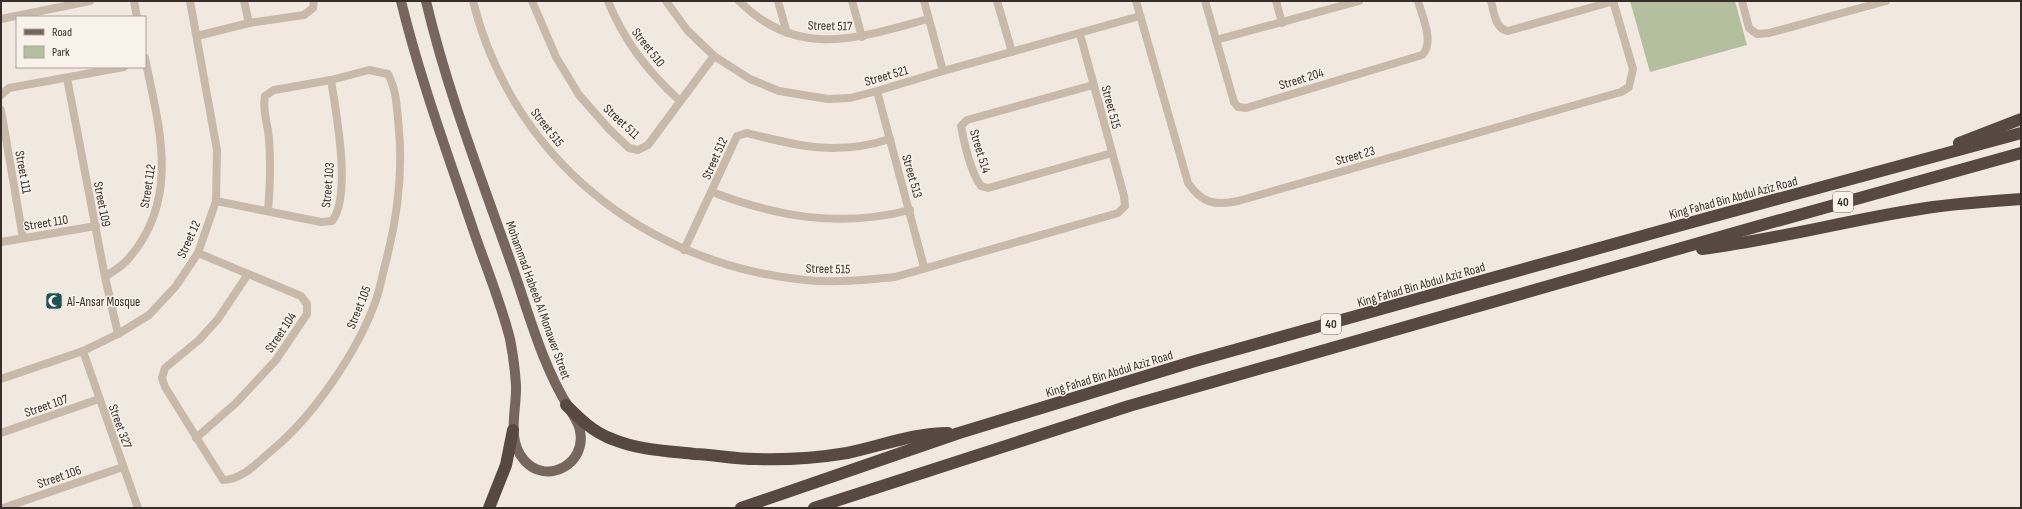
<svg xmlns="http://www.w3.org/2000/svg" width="2022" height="509" viewBox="0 0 2022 509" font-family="'Sofia Sans Condensed',sans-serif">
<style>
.green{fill:#b4bfa0}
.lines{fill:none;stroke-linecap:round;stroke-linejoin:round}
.minor{stroke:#c8b9ab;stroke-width:8}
.major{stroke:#77665c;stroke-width:10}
.highway{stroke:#574842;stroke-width:12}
.labels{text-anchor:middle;stroke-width:3;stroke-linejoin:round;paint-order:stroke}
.shield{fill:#f9f2eb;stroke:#716964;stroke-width:1}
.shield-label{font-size:12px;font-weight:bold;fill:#372e2a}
.street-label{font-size:13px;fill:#372e2a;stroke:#f9f2eb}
.poi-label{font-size:13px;fill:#372e2a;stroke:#f9f2eb;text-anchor:start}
</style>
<rect width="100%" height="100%" fill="#f1e9df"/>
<!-- green -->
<polygon class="green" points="1630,1 1735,1 1747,45 1650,72"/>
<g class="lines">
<!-- minor -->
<g class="minor">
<polyline points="134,1 137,17"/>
<polyline points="244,1 249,23"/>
<path d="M473,1C512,158 645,264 805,280C835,283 865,280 895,277L1118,213L1125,206L1124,196L1080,34"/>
<polyline points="532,1 556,57 579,95 609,129 629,148 638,150 648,145 714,56"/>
<path d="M608,1C623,39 650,74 680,101"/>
<polyline points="666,1 687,30 714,56 750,79 779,91 828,99 850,98 877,91 943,71 1140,16"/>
<path d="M739,1C798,60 858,38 928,19"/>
<polyline points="778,1 787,33"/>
<polyline points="852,1 862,37"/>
<polyline points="924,1 943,71"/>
<polyline points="997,1 1012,52"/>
<path d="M1136,1L1188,183C1202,203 1214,206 1238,201L1621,92L1629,87L1633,69L1613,1"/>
<path d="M1205,1L1234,102L1238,107L1246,108L1422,55C1435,43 1422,16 1418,1"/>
<polyline points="1276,1 1282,23"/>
<path d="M1491,1C1494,12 1495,29 1508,31L1614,1"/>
<polyline points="1742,1 1749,28 1757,34 1769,33 1886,1"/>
<polyline points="1,19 90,1"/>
<polyline points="197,36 249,23 304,15 313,8 314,1"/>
<polyline points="1216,40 1359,1"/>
<polyline points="67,78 105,277 118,334"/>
<path d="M1093,85L967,120L961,126C964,143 971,173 981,186L988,188L1112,153"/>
<polyline points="877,91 924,267"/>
<polyline points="1,95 9,88 124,67"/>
<polyline points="1,110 23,238"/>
<path d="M712,192C778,217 840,228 910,210"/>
<path d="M216,201L321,222L332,221C352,196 336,112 331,80"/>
<polyline points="1,242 96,226"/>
<path d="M684,250L737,136L747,133C798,146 837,156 890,139"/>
<path d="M248,274L218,319L199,340L165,368L162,378L165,387L223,480C243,479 257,463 271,451C313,417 358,351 376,300C380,289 382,276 385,265C397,220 403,176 399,130C397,110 397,91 388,74L369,70L331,80L274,90L265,96C262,110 268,124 269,139C271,163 270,187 268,211"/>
<path d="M105,277C113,271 123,266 129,258C181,198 159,127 145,58"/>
<polyline points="83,351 138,508"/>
<polyline points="1,379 83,351 118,334 149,315 176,286 198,253 216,201 217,150 190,1"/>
<polyline points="1,433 99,399"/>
<polyline points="196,438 236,403 276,360 307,314 307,304 301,296 198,253"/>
<polyline points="3,508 123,467"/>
</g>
<!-- major -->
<path class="major" d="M401,1C420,79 448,155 474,232C486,267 501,303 510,339C513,354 515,370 516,385C517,410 506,439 524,460C546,486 587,464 580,431C579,423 573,415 569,408C541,363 528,310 510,260C480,175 447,90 426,1"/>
<!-- highway -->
<g class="highway">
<polyline points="1959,143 2021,119"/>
<path d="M1702,249C1780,239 1856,218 1933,207C1962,203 1992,201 2021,199"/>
<path d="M566,405C580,419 593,432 612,439C638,450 667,451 695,454C716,455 736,459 756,459C786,460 817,458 847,453C881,446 913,433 948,433"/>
<polyline points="489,508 506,465 513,430"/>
<polyline points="741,508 959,433 1195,361 1689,223 2021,133"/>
<polyline points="814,508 1129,406 1748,229 2021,153"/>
</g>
</g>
<!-- icons -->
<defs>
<symbol id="mosque-square" viewBox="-11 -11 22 22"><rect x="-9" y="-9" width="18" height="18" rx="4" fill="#225155" stroke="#f9f2eb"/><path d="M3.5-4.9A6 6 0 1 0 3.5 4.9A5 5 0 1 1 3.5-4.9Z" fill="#fff"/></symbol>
</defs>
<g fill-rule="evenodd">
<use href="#mosque-square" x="44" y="291" width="20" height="20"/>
</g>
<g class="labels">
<!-- shield labels -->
<g class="shield">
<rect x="1833" y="192" width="20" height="20" rx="3"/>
<rect x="1321" y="314" width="20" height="20" rx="3"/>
</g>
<g class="shield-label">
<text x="1843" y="206">40</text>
<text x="1331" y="328">40</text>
</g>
<!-- street labels -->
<g class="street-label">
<text transform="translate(830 25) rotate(1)" y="5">Street 517</text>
<text transform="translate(649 47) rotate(52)" y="5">Street 510</text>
<text transform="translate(886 75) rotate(-16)" y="5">Street 521</text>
<text transform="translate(1301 78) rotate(-17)" y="5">Street 204</text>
<text transform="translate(1112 107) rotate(75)" y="5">Street 515</text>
<text transform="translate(622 121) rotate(43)" y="5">Street 511</text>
<text transform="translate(548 127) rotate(52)" y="5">Street 515</text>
<text transform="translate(981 151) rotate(73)" y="5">Street 514</text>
<text transform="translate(1355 155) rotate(-16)" y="5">Street 23</text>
<text transform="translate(714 158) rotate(-66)" y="5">Street 512</text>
<text transform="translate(24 172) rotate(80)" y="5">Street 111</text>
<text transform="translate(913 176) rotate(74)" y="5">Street 513</text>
<text transform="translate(327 185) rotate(-85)" y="5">Street 103</text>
<text transform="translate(147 186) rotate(-81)" y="5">Street 112</text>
<text transform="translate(1733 197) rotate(-15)" y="5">King Fahad Bin Abdul Aziz Road</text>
<text transform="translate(103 204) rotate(79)" y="5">Street 109</text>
<text transform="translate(46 222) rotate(-9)" y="5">Street 110</text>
<text transform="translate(188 239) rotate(-66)" y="5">Street 12</text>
<text transform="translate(828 268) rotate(1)" y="5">Street 515</text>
<text transform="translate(1421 284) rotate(-16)" y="5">King Fahad Bin Abdul Aziz Road</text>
<text transform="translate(539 300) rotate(70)" y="5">Mohammad Habeeb Al Monawer Street</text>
<text transform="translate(358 307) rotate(-68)" y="5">Street 105</text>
<text transform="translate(280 332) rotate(-56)" y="5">Street 104</text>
<text transform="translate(1109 373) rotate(-17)" y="5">King Fahad Bin Abdul Aziz Road</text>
<text transform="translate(46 405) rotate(-19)" y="5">Street 107</text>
<text transform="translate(121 426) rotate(70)" y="5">Street 327</text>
<text transform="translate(59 476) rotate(-19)" y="5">Street 106</text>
</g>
<!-- poi labels -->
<g class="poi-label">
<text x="67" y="306">Al-Ansar Mosque</text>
</g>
</g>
<!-- border -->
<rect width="2022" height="509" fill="none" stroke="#372e2a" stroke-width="4"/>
<!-- legend -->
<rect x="16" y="16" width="130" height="52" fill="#f9f2eb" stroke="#aba49e"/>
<rect x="24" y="29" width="20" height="6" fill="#77665c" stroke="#aba49e"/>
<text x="52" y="36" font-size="12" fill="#372e2a">Road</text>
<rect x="24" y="46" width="20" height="12" fill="#b4bfa0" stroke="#aba49e"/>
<text x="52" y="56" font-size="12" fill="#372e2a">Park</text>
</svg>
